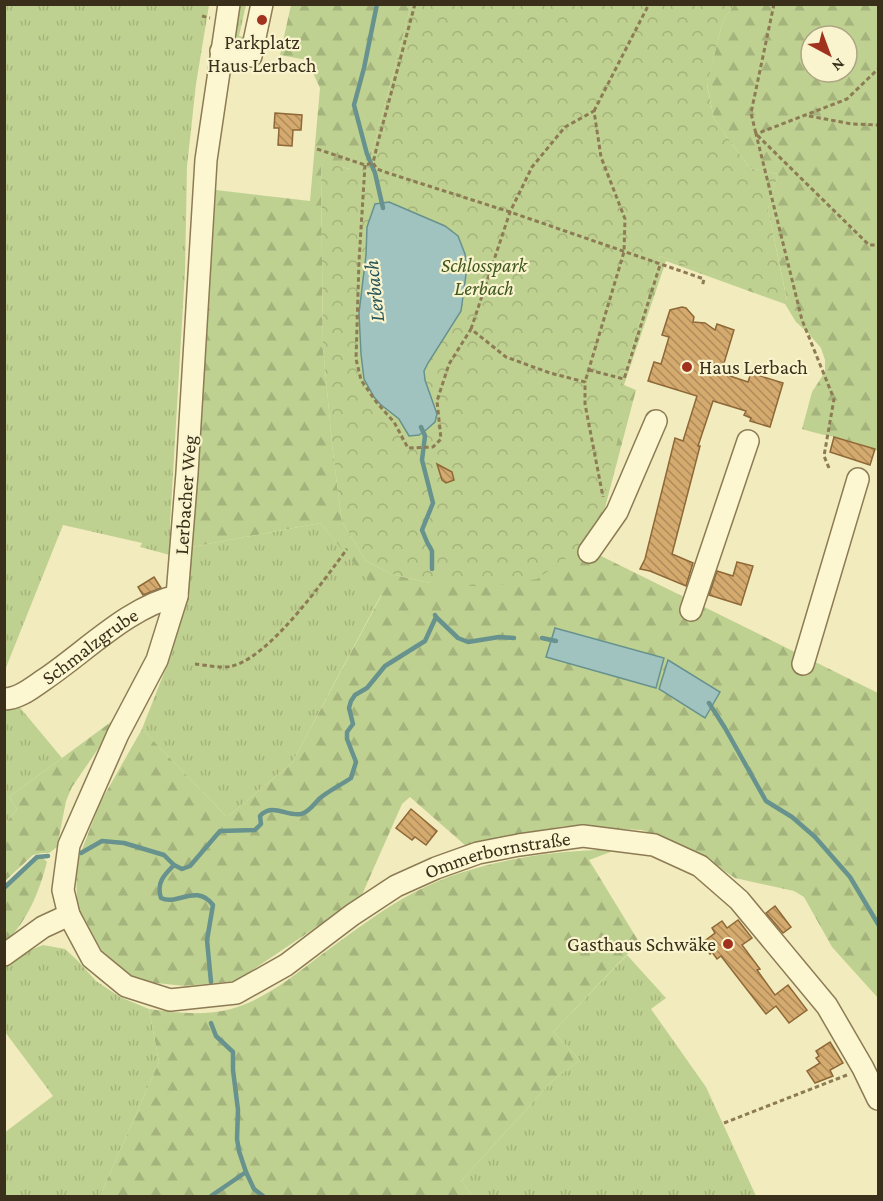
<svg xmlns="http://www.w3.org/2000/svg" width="883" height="1201" viewBox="0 0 883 1201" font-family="'Crimson Pro',serif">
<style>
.grass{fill:url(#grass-tufts)}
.forest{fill:url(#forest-firs);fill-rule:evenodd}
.park{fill:url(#park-crowns)}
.water{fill:#a1c3bf;stroke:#67928e;stroke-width:1.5}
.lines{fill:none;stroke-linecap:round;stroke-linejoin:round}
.stream{stroke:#67928e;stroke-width:4.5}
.building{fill:url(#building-back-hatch);stroke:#8e6837;stroke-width:1.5}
.minor-casing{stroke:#8c7b54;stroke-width:24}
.path{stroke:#8c7b54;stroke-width:3;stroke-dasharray:4.5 3;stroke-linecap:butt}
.minor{stroke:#fcf7d1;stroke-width:21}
.poi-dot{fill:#a1321e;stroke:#f9f4cd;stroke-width:2}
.labels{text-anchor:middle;stroke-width:4.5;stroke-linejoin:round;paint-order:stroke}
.poi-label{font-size:20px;fill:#3a2f1a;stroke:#f9f4cd}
.park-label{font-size:20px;font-style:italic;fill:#40581f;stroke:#f9f4cd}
.street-label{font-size:20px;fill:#3a2f1a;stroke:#f9f4cd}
.water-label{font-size:21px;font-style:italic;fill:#28565b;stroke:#f9f4cd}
</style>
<defs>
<pattern id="grass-tufts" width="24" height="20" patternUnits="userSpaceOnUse" patternTransform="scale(1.5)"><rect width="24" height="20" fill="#bfd190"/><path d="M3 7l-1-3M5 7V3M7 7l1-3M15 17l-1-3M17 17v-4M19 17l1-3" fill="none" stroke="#a5b47c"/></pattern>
<pattern id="forest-firs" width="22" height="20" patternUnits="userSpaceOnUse" patternTransform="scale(1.5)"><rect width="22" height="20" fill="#bfd190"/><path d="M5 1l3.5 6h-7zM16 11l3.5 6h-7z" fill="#a5b47c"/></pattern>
<pattern id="park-crowns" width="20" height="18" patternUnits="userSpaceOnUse" patternTransform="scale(1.5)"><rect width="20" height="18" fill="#bfd190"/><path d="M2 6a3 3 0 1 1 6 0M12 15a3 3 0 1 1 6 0" fill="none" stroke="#a5b47c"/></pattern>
<pattern id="building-back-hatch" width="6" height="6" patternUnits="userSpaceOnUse" patternTransform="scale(1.5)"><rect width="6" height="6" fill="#d5aa6e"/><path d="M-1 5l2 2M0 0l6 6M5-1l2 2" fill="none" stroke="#ae8b5a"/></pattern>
</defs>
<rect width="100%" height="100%" fill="#f2ebbd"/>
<!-- grass -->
<g class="grass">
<polygon points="5,5 209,5 196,84 187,166 185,271 170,525 170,555 140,547 142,543 63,525 5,670"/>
<path d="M238,5H246L239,36L248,38L244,42C227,36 235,18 238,5Z"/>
<polygon points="320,523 381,595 292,763 227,817 142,729 171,655 192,547"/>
<polygon points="17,704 62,758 9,797 17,809 5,824 5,706"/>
<polygon points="43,945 65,949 77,960 96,981 120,997 149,1009 159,1062 100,1196 5,1196 4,1133 53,1096 5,1032 5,960"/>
<polygon points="627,955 666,998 651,1009 706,1087 756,1196 470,1196 471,1194 461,1181 553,1080 580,1060 553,1032"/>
</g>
<!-- forest -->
<g class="forest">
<path d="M291,5H411L370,161L350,169L321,162L323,348L333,453L342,522L366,561L391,574L430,583L629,392L619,389L660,256L787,300L768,209L778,174L750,168L714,119L707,84L723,20L734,5H878V451C855,439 827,437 802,429L812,392L825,372V360L821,348L808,333L796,322L785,304L666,261L624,385L636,390L596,542L601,556L878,693V998L832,947L804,897L794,891L735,878L691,849L642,830L565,826L466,846L410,797L402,804L361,897L236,981L185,986L137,981L102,951L77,905L76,865L100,803L142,729L227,817L292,763L381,596L320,523L192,547L216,190L310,201L320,88L307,60L280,55ZM811,36H847V72H811Z"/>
<polygon points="115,719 100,746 72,787 66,801 57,847 49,853 42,853 33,855 5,881 5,824 17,809 9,797"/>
<path d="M597,850L613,851L589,860L639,942L553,1032L580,1060L553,1080L461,1181L471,1194L470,1196H100L159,1062L149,1009C176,1013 204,1016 231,1009C263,1000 291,978 317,958C349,935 380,910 415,892C467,864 539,852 597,850Z"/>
<path d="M41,856H45L43,858L47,862C39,893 27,921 5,943V887L34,858Z"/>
</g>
<!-- park -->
<polygon class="park" points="411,5 734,5 723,20 707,85 714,119 750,168 778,174 768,209 787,301 660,256 619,389 630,392 592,540 537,579 487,587 430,583 391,574 366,561 342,522 333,453 323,348 321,161 349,169 351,158 370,161"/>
<!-- water -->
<g class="water">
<polygon points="389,202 445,226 458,236 465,254 467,267 461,311 428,363 424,371 425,380 437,414 435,422 426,430 419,435 409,436 399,419 380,404 374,397 364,379 361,354 359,313 366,255 367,227 375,204"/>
<polygon points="555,628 664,658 656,688 546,657"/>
<polygon points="668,660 720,692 705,718 659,689"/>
</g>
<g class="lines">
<!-- stream -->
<g class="stream">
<polyline points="377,4 364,68 354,105 367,154 375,173 383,208"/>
<polyline points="421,427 425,436 422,460 433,503 422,530 427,542 432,551 432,569"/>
<polyline points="436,617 458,638 468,642 499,637 514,638"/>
<polyline points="542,638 556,641"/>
<polyline points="709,703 725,728 766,801 792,817 815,837 850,877 878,924"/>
<path d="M81,853L102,841L124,843L164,855L174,865L182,869L190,866L220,831L255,830L261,824L260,816C272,802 287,817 301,814C309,812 313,805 319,799C328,791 341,785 351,778L356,762L347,739V732L353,724L349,708L351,701L355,695L367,688L385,666L425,641L436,617L435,615"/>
<path d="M174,865C164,875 156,883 161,898C178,906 196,883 213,905L207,940L211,982"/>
<polyline points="4,888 37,857 48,856"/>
<polyline points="246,1172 254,1189 263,1196"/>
<polyline points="211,1196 246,1172 239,1151 237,1139 238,1110 233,1070 233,1052 216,1036 211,1023"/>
</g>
</g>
<!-- building -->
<g class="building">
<polygon points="275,113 302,115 301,130 293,130 292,146 278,145 279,128 274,128"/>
<polygon points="682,307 686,308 694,317 693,322 705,323 715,330 717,324 734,330 721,373 748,382 751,373 783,383 770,427 750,421 751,418 744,415 746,411 713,401 698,446 700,446 672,554 693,563 686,586 650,571 640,569 645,559 675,438 683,441 697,396 648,381 654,362 661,364 669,337 662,335 670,310"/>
<polygon points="834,437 875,449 870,465 830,452"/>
<polygon points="437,464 452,472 454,480 446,483 442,480"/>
<polygon points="737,562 753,566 741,605 709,595 717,571 733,576"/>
<polygon points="154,577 161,588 143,595 138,587"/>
<polygon points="411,809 437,831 426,845 415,837 412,840 396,828"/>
<polygon points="775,906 791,927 783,933 766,913"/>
<polygon points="738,920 752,938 742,945 760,969 757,970 775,995 788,985 807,1010 789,1023 776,1006 766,1014 721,956 717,959 712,952 710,954 702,943 715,933 712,928 722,921 727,928"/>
<polygon points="830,1042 843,1063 830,1070 833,1076 815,1083 807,1071 820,1063 816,1058 819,1056 816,1051"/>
</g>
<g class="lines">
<defs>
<g id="minor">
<path id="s1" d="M229,4L206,160L187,473L177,596L157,660L118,734L69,845L63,890L69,915L92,958L126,986L170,1000L236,993L286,965L352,915L396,886L436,868L478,853L519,845L583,836L654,845L700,866L739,900L827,1006L863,1068L878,1099"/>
<polyline points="221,51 251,56 262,4"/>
<polyline points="589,552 617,512 656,421"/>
<polyline points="691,610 748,441"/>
<polyline points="803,664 858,479"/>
<path id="s2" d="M4,699C19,699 33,687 45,679C85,652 130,606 177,596"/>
<polyline points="4,955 43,927 69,915"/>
</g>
</defs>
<!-- minor casing -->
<use href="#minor" class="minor-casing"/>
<!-- path -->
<g class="path">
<polyline points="415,4 378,142 373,163 377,169 388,173 510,212 704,279 702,287"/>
<polyline points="774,4 751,113 756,134 869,245 878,245"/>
<polyline points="202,16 210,18"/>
<polyline points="594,111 649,4"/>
<polyline points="809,116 852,124 878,125"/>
<polyline points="317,149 365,165 373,163"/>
<polyline points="365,165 359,261 356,359 361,380 377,403 394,422 408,448 433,447 441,439 437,401 449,364 471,329 506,357 550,373 585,382 585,404 603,497"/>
<polyline points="471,329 510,212 532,167 565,127 594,111 601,157 625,219 624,252 585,382"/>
<polyline points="589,370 624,379 660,265"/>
<polyline points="829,468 824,456 834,399 802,320 756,134 847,99 878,69"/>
<path d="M195,664C205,665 223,669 232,666C270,657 324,580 347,549"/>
<polyline points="724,1123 847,1075"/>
</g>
<!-- minor -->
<use href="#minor" class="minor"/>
</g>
<!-- markers -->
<g class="poi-dot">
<circle cx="262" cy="20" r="6"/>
<circle cx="687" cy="367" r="6"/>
<circle cx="728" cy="944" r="6"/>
</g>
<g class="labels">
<!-- poi labels -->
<g class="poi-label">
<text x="262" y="49">Parkplatz<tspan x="262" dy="23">Haus Lerbach</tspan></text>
<text x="699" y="374" text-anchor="start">Haus Lerbach</text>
<text x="716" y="951" text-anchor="end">Gasthaus Schwäke</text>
</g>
<!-- park labels -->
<g class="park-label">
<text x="484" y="272">Schlosspark<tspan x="484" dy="23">Lerbach</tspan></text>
</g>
<!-- street labels -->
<g class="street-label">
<text transform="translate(185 495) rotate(-86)" y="7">Lerbacher Weg</text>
<text dy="7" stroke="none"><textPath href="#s2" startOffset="102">Schmalzgrube</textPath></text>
<text dy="7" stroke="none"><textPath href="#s1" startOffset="1443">Ommerbornstraße</textPath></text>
</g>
<!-- water labels -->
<g class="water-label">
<text transform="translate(374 291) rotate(-96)" y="7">Lerbach</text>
</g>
</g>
<!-- border -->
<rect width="883" height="1201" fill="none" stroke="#3a2f1a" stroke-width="12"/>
<!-- north arrow -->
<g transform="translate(829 54) rotate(139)"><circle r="28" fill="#f9f4cd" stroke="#ada585" stroke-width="1.5"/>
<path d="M0-4.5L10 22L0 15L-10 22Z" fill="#a1321e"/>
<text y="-9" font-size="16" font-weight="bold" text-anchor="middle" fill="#3a2f1a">N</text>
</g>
</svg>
